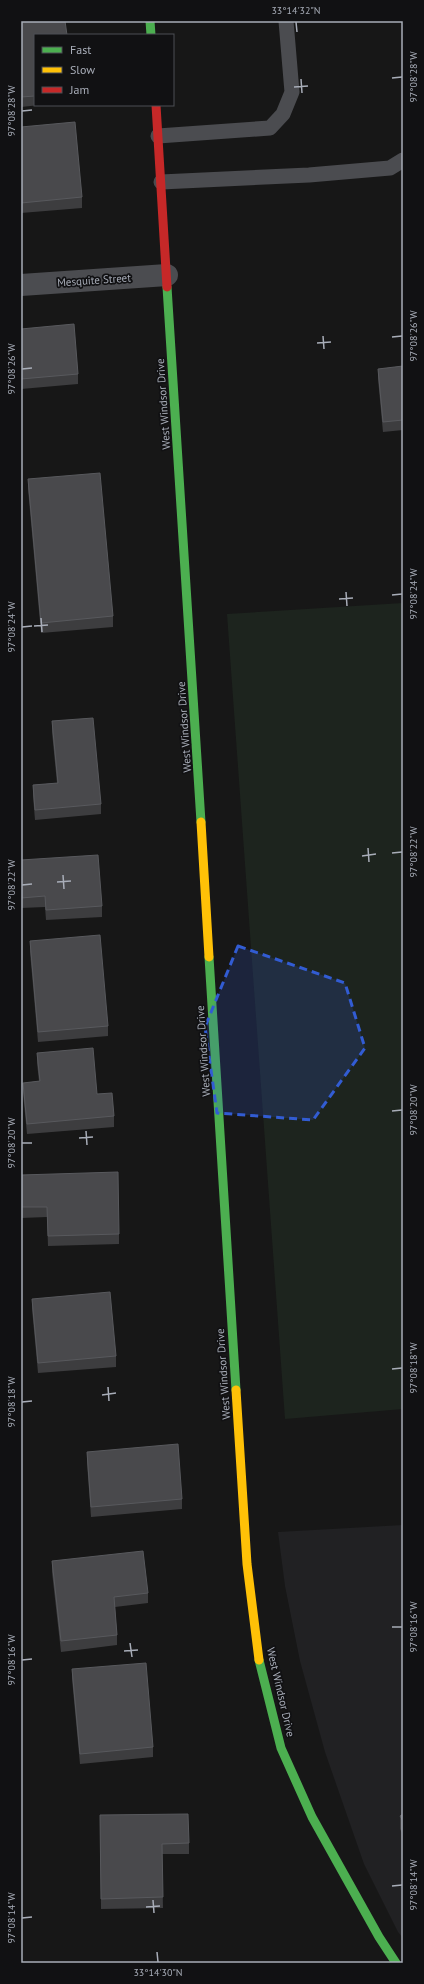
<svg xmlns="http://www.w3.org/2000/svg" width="424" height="1984" viewBox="0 0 424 1984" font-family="'PT Sans',sans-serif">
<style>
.built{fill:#212123}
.green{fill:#1d241e}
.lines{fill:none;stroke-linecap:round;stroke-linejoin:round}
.lane{stroke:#4b4c50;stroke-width:15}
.street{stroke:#4b4c50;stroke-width:22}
.fast{stroke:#4caf50;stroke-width:9}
.slow{stroke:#ffc107;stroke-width:9}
.jam{stroke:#c62828;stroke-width:9}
.wall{fill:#3d3d3f}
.building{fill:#49494c;stroke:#58595d}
.marked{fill:#325cd3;fill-opacity:0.2;stroke:#325cd3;stroke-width:3;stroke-dasharray:8 5;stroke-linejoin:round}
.ticks{fill:none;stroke:#a8adb8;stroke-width:1.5}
.labels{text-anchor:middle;stroke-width:3.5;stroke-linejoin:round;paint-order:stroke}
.street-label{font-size:11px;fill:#a8adb8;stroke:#111113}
.neatline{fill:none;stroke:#a8adb8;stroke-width:1.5}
.ticks-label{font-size:10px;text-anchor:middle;fill:#a8adb8}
</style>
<rect width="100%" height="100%" fill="#171717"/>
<!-- built -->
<polygon class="built" points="403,1525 403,1938 398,1932 364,1864 325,1752 300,1661 285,1586 278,1532"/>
<!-- green -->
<polygon class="green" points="403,603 403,1409 285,1419 227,614"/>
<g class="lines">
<!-- lane -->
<g class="lane">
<polyline points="158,136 270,128 283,114 292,92 286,21"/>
<polyline points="161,182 309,175 390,168 403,160"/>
</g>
<!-- street -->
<polyline class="street" points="21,285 167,275"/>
<!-- fast -->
<g class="fast">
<polyline points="150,21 151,35"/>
<polyline points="167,287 201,822"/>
<polyline points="209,957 236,1390"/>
<polyline points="259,1660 281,1748 312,1817 379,1937 396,1963"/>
</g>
<!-- slow -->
<g class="slow">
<polyline points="201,822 209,957"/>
<polyline points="236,1390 247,1564 259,1660"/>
</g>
<!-- jam -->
<polyline class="jam" points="156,105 167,287"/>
</g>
<!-- wall -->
<g class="wall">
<polygon points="21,21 35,35 35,105 40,105 21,107"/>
<polygon points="21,127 82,197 82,208 21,213"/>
<polygon points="21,329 78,374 78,384 21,389"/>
<polygon points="403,366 403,430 383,432 378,379 378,369"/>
<polygon points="28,479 113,616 113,627 41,633 28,489"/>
<polygon points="52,721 101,804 101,814 35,820 33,796 33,785 57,783 52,732"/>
<polygon points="21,860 102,906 102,917 46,920 45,907 21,908"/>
<polygon points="30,941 108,1026 108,1036 38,1042 30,952"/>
<polygon points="37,1053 97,1094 114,1116 114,1127 27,1134 23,1093 23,1083 39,1081 37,1063"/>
<polygon points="21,1175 119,1234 119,1244 48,1246 47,1217 21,1218"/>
<polygon points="32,1299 116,1356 116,1367 38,1373 32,1309"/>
<polygon points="87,1452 182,1499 182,1509 91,1517 87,1463"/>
<polygon points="52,1561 148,1593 148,1603 115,1607 117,1635 117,1645 61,1652 52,1572"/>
<polygon points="72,1669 153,1747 153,1757 80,1764 72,1679"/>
<polygon points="403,1814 403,1835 400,1829 400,1816"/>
<polygon points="100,1815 189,1843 189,1854 162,1854 163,1908 101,1909"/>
</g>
<!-- building -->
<g class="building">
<polygon points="21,21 65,21 67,35 35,35 35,96 21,97"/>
<polygon points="75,122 82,197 21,203 21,127"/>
<polygon points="74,324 78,374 21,379 21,329"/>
<polygon points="403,366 403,420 383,422 378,369"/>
<polygon points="100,473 113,616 41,623 28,479"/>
<polygon points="93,718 101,804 35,810 33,785 58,783 52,721"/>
<polygon points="98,855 102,906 46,910 45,896 21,898 21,860"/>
<polygon points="100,935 108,1026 38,1032 30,941"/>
<polygon points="93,1048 97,1094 112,1093 114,1116 27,1124 23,1083 40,1081 37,1053"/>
<polygon points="118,1172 119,1234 48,1236 47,1207 21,1207 21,1175"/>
<polygon points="110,1292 116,1356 38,1363 32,1299"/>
<polygon points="178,1444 182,1499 91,1507 87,1452"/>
<polygon points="143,1551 148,1593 114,1597 117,1635 61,1641 52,1561"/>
<polygon points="146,1663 153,1747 80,1754 72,1669"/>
<polygon points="188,1814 189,1843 162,1844 163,1897 101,1899 100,1815"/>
<polygon points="403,1814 403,1821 400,1816"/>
</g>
<!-- marked area -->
<path class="marked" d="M238,946L345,983L365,1048L313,1120L217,1113L205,1027Z"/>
<!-- ticks -->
<path class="ticks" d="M296,22L297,32M392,78L402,77M301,79L302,93M294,87L308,86M22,111L32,110M323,336L324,349M392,337L402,336M317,343L331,342M22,369L32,368M346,592L347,606M392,595L402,594M339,599L353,598M41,618L42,632M34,626L48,625M22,627L32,626M368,848L369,862M392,853L402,852M362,856L376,854M63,875L64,889M57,882L71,881M22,885L32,884M392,1111L402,1110M86,1131L87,1145M79,1138L93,1137M22,1143H32M392,1369L402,1368M108,1387L109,1401M102,1395L116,1393M22,1402L32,1401M392,1627H402M130,1643L132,1657M124,1651L138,1650M22,1660L32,1659M392,1886L402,1885M153,1900L154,1913M146,1907L160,1906M22,1918L32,1917M157,1952L158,1962"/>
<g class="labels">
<!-- street labels -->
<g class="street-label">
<text transform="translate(94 280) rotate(-4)" y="4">Mesquite Street</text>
<text transform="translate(163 404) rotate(-94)" y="4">West Windsor Drive</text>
<text transform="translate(184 727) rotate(-94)" y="4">West Windsor Drive</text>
<text transform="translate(203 1051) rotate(-94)" y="4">West Windsor Drive</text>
<text transform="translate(223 1374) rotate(-94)" y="4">West Windsor Drive</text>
<text transform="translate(281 1692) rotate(77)" y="4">West Windsor Drive</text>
</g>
</g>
<!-- border -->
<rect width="424" height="1984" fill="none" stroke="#111113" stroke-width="44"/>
<!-- legend -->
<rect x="34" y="34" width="140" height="72" fill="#111113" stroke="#4d4f55"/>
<rect x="42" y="47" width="20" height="6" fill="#4caf50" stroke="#4d4f55"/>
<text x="70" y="54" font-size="12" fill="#a8adb8">Fast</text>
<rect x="42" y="67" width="20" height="6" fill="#ffc107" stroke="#4d4f55"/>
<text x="70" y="74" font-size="12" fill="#a8adb8">Slow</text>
<rect x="42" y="87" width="20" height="6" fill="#c62828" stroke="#4d4f55"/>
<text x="70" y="94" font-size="12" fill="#a8adb8">Jam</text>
<rect x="22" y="22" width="380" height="1940" class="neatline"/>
<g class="ticks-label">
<text x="296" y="14">33°14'32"N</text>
<text transform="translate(413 77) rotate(-90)" y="4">97°08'28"W</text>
<text transform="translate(11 111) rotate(-90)" y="4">97°08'28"W</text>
<text transform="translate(413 336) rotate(-90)" y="4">97°08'26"W</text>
<text transform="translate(11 369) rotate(-90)" y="4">97°08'26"W</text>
<text transform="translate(413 594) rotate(-90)" y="4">97°08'24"W</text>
<text transform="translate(11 627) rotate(-90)" y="4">97°08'24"W</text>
<text transform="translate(413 852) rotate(-90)" y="4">97°08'22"W</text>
<text transform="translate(11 885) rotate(-90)" y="4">97°08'22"W</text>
<text transform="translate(413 1110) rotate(-90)" y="4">97°08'20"W</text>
<text transform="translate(11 1143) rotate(-90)" y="4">97°08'20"W</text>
<text transform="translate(413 1368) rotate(-90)" y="4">97°08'18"W</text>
<text transform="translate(11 1402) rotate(-90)" y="4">97°08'18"W</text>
<text transform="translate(413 1627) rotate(-90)" y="4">97°08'16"W</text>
<text transform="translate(11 1660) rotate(-90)" y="4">97°08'16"W</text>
<text transform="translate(413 1885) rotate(-90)" y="4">97°08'14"W</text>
<text transform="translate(11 1918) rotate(-90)" y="4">97°08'14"W</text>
<text x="158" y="1976">33°14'30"N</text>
</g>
</svg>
